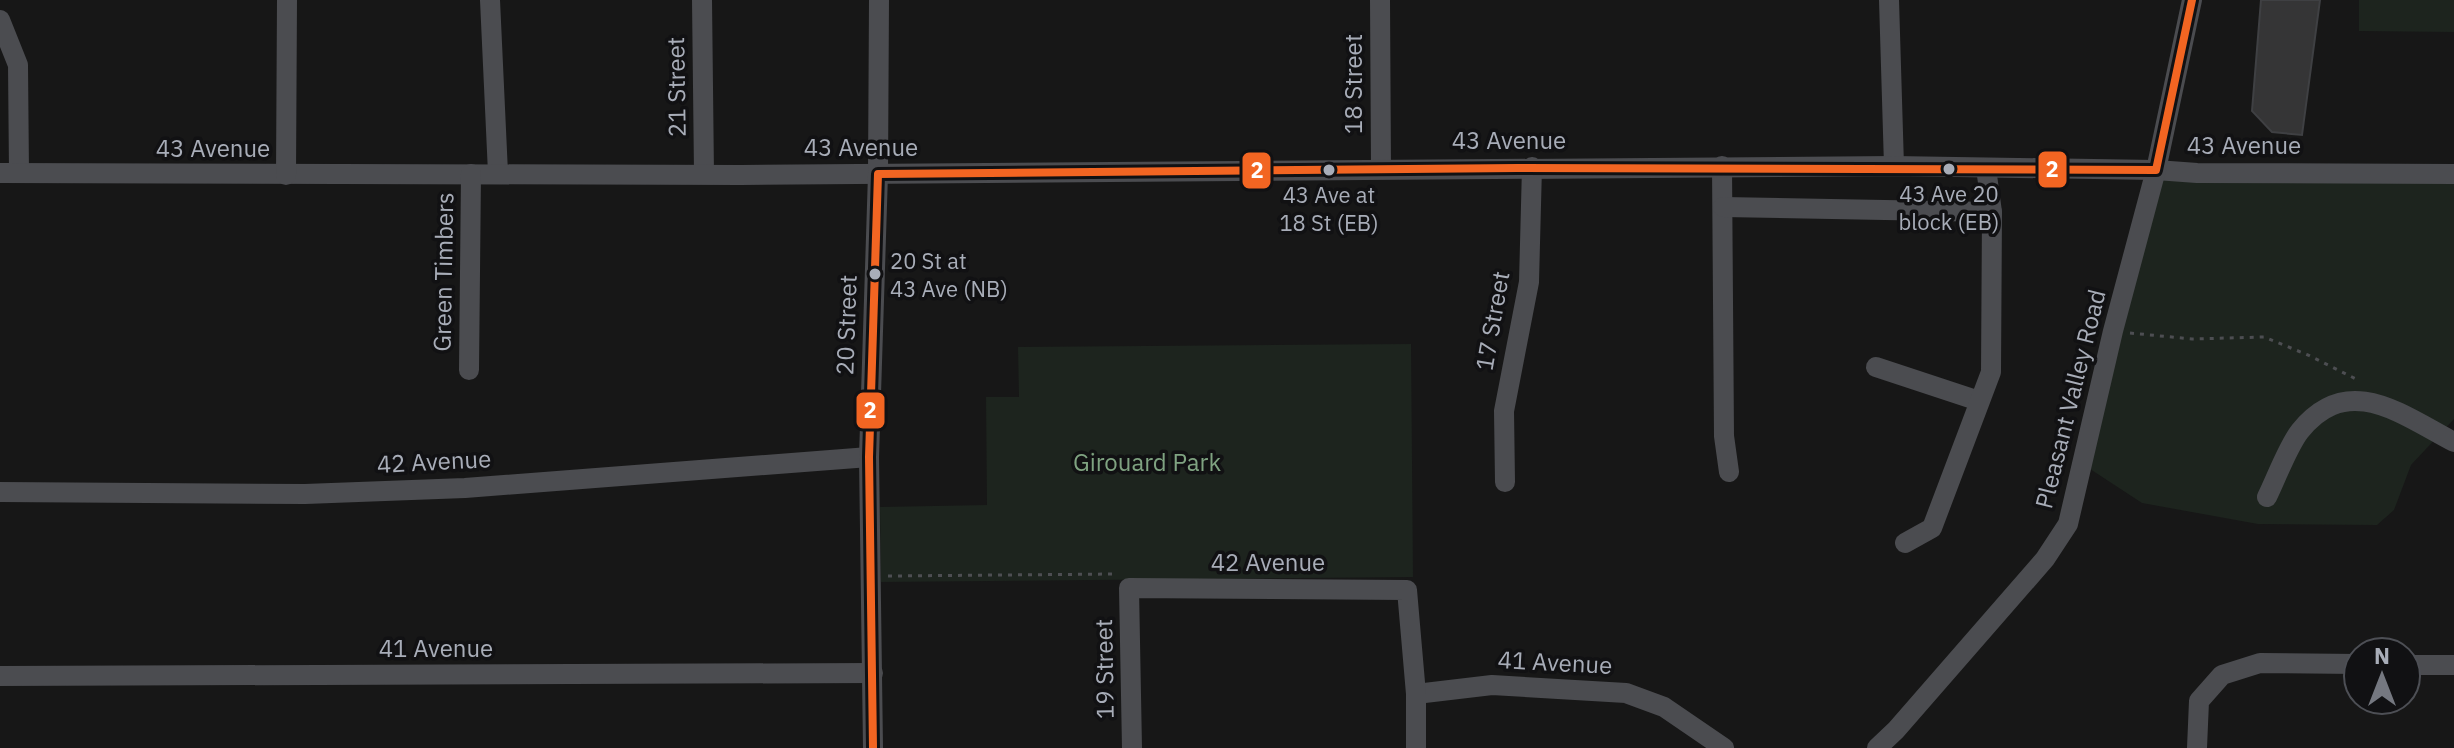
<svg xmlns="http://www.w3.org/2000/svg" width="2454" height="748" viewBox="0 0 2454 748" font-family="'IBM Plex Sans',sans-serif">
<style>
.green{fill:#1d241e}
.building{fill:#353536;stroke:#3f4043;stroke-width:2}
.lines{fill:none;stroke-linecap:round;stroke-linejoin:round}
.path{stroke:#4d4e52;stroke-width:3;stroke-dasharray:4 6;stroke-linecap:butt}
.minor{stroke:#4b4c50;stroke-width:20}
.bus-1-casing{stroke:#111113;stroke-width:14}
.bus-1{stroke:#f26522;stroke-width:8}
.bus-dot{fill:#a8adb8;stroke:#111113;stroke-width:3}
.labels{text-anchor:middle;stroke-width:7;stroke-linejoin:round;paint-order:stroke}
.bus-label{font-size:22px;fill:#a8adb8;stroke:#111113}
.street-label{font-size:24px;fill:#a8adb8;stroke:#111113}
.park-label{font-size:24px;fill:#7fa381;stroke:#111113}
.line-badge{stroke:#111113;stroke-width:3}
.badge-label{font-size:22px;text-anchor:middle;font-weight:bold;fill:#fff}
</style>
<rect width="100%" height="100%" fill="#171717"/>
<!-- green -->
<g class="green">
<polygon points="2359,0 2454,0 2454,32 2359,31"/>
<polygon points="2454,170 2454,419 2411,465 2394,510 2377,525 2258,524 2142,503 2087,467 2146,180"/>
<polygon points="1411,344 1413,577 881,582 880,507 987,505 986,397 1019,397 1018,347"/>
</g>
<!-- building -->
<polygon class="building" points="2261,0 2320,0 2302,135 2272,132 2252,111"/>
<g class="lines">
<!-- path -->
<g class="path">
<polyline points="2130,333 2192,339 2264,337 2308,355 2360,381"/>
<polyline points="888,576 1116,574"/>
</g>
<!-- minor -->
<g class="minor">
<polyline points="490,0 498,173"/>
<polyline points="702,0 704,174"/>
<polyline points="1380,0 1381,168"/>
<polyline points="1889,0 1894,166"/>
<polyline points="0,20 18,65 19,173"/>
<polyline points="1722,166 1724,436 1729,472"/>
<polyline points="0,173 741,175 1894,166 2156,170 2197,173 2454,174"/>
<polyline points="286,175 287,0"/>
<polyline points="1723,207 1992,212"/>
<polyline points="1876,367 1979,401"/>
<polyline points="469,370 471,174"/>
<polyline points="1505,482 1504,411 1529,282 1532,167"/>
<polyline points="0,492 305,494 465,488 869,457"/>
<path d="M2267,497C2276,479 2288,446 2300,431C2348,371 2402,415 2454,442"/>
<polyline points="1905,543 1932,528 1991,372 1992,212 1986,168"/>
<polyline points="2406,665 2454,665"/>
<polyline points="0,676 873,673"/>
<polyline points="1416,694 1492,685 1626,693 1664,707 1724,748"/>
<polyline points="873,748 869,457 878,174 879,0"/>
<polyline points="1132,748 1129,588 1407,590 1416,694 1416,748"/>
<polyline points="1877,748 1896,730 2045,559 2068,524 2113,331 2156,170 2192,0"/>
<polyline points="2197,748 2199,701 2222,675 2260,663 2358,664"/>
</g>
<defs>
<polyline id="bus-1" points="873,748 869,457 878,174 1517,168 2156,170 2192,0"/>
</defs>
<!-- bus-1 casing -->
<use href="#bus-1" class="bus-1-casing"/>
<!-- bus-1 -->
<use href="#bus-1" class="bus-1"/>
</g>
<!-- markers -->
<g class="bus-dot">
<circle cx="1949" cy="169" r="7"/>
<circle cx="1329" cy="170" r="7"/>
<circle cx="875" cy="274" r="7"/>
</g>
<g class="labels">
<!-- bus labels -->
<g class="bus-label">
<text x="1949" y="202">43 Ave 20<tspan x="1949" dy="28">block (EB)</tspan></text>
<text x="1329" y="203">43 Ave at<tspan x="1329" dy="28">18 St (EB)</tspan></text>
<text x="890" y="269" text-anchor="start">20 St at<tspan x="890" dy="28">43 Ave (NB)</tspan></text>
</g>
<!-- street labels -->
<g class="street-label">
<text transform="translate(1354 84) rotate(-90)" y="8">18 Street</text>
<text transform="translate(677 87) rotate(-91)" y="8">21 Street</text>
<text x="1509" y="149">43 Avenue</text>
<text x="2244" y="154">43 Avenue</text>
<text x="861" y="156">43 Avenue</text>
<text x="213" y="157">43 Avenue</text>
<text transform="translate(444 272) rotate(-89)" y="8">Green Timbers</text>
<text transform="translate(1493 321) rotate(-80)" y="8">17 Street</text>
<text transform="translate(847 325) rotate(-88)" y="8">20 Street</text>
<text transform="translate(2071 399) rotate(-76)" y="8">Pleasant Valley Road</text>
<text transform="translate(434 462) rotate(-3)" y="8">42 Avenue</text>
<text x="1268" y="571">42 Avenue</text>
<text x="436" y="657">41 Avenue</text>
<text transform="translate(1555 663) rotate(3)" y="8">41 Avenue</text>
<text transform="translate(1105 669) rotate(-91)" y="8">19 Street</text>
</g>
<!-- park labels -->
<g class="park-label">
<text x="1147" y="471">Girouard Park</text>
</g>
</g>
<g class="line-badge">
<rect x="2037" y="150" width="31" height="39" rx="8" fill="#f26522"/>
<rect x="1241" y="151" width="31" height="39" rx="8" fill="#f26522"/>
<rect x="855" y="391" width="31" height="39" rx="8" fill="#f26522"/>
</g>
<g class="badge-label">
<text x="2052" y="177">2</text>
<text x="1257" y="178">2</text>
<text x="870" y="418">2</text>
</g>
<!-- north arrow -->
<g transform="translate(2382 676)"><circle r="38" fill="#111113" stroke="#4d4f55" stroke-width="2"/>
<path d="M0-6L14 30L0 20L-14 30Z" fill="#757880"/>
<text y="-12" font-size="22" font-weight="bold" text-anchor="middle" fill="#a8adb8">N</text>
</g>
</svg>
